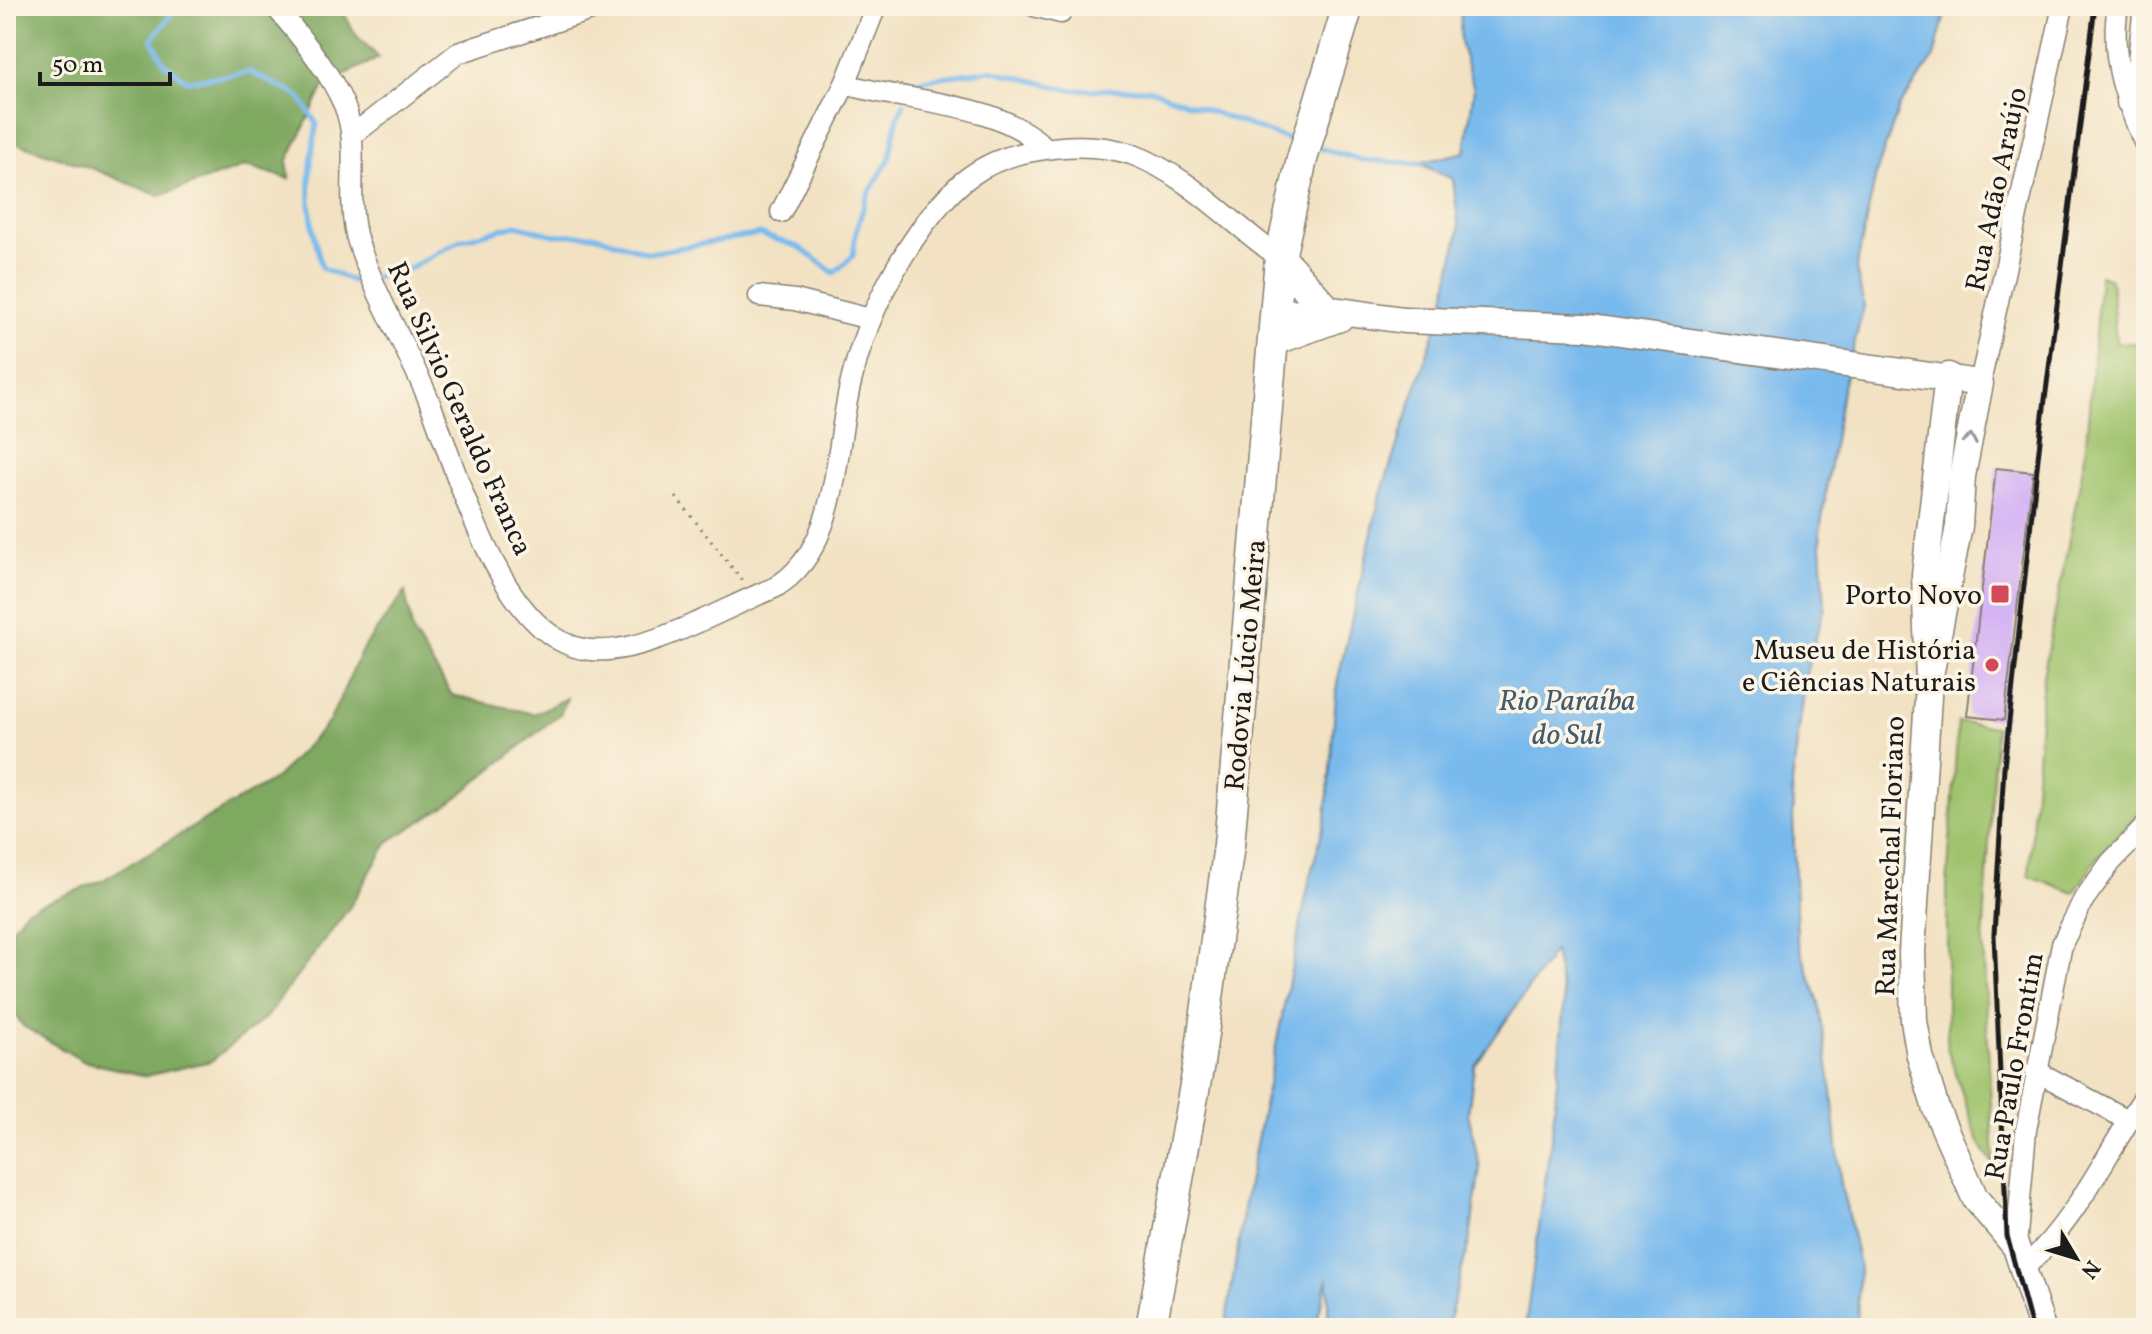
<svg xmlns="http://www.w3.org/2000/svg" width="2152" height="1334" viewBox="0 0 2152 1334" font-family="Vollkorn,serif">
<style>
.green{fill:#9fc26c;stroke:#5e6f44;stroke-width:2}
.forest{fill:#7fa860;stroke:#4e623e;stroke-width:2}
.water{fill:#79baed;stroke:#4a6b84;stroke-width:2}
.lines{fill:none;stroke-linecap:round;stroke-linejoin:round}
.stream{stroke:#79baed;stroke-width:5}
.building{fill:#d2aef6}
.minor-casing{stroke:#877f70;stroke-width:23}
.major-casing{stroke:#877f70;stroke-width:29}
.highway-casing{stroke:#877f70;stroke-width:33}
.path{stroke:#877f70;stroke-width:3;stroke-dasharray:2 6;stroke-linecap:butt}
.minor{stroke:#fff;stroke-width:20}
.major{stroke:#fff;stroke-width:26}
.highway{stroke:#fff;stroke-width:30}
.rail{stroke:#1c1c1c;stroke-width:5}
.oneway{stroke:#999}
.poi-dot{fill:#d1495b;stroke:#fcf5e5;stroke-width:3}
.labels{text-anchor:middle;stroke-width:7;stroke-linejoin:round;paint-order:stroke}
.street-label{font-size:28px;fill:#1c1c1c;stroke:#fcf5e5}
.poi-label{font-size:28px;fill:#1c1c1c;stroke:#fcf5e5;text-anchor:end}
.water-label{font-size:30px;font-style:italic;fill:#415b70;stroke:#fcf5e5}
</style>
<rect width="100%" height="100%" fill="#fcf5e5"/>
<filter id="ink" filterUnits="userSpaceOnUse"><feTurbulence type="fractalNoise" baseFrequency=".0125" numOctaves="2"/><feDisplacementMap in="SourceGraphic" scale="16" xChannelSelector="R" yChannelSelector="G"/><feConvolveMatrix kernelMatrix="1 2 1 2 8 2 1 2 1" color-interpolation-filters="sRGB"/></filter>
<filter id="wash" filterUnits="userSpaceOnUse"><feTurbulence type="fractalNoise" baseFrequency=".006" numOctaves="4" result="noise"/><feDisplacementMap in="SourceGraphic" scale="32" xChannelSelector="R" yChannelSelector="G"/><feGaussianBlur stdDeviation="1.8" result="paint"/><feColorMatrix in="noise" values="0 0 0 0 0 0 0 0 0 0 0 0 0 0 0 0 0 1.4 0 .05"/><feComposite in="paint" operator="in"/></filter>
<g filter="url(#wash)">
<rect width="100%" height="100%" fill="#f2e2c3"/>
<!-- green -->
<g class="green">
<polygon points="2100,275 2111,279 2116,343 2146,343 2146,806 2097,858 2074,893 2029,875 2043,676 2085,456"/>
<polygon points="1958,722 1996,727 1983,943 1994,1165 1979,1143 1947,1048 1947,887"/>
</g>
<!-- forest -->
<g class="forest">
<polygon points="6,6 340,6 356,35 379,58 325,84 287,162 290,179 246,166 159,196 94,169 17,143 6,134"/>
<polygon points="405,592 413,633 452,695 534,714 567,698 560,714 450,803 388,842 349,908 266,1017 211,1061 146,1076 83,1061 23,1026 6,999 6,936 26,910 101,881 276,778 329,722 362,650"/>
</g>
<!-- water -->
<polygon class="water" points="1461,6 1947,6 1934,57 1899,107 1876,174 1856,269 1864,306 1842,391 1829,471 1820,532 1825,606 1807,669 1792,783 1797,939 1819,1003 1832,1092 1840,1178 1859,1266 1857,1328 1525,1328 1553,1125 1564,1002 1554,951 1474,1067 1468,1113 1480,1168 1470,1238 1447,1328 1328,1328 1328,1278 1315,1328 1225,1328 1247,1189 1310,877 1326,817 1337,683 1380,497 1444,303 1459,230 1453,179 1418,163 1465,152 1474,89 1460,42"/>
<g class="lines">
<!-- stream -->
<g class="stream">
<path d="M178,6L152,39L164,63L188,81L250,72L299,96L317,124C306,181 307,212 322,268L352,281L366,278"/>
<polyline points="911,91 916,81 990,70 1070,90 1149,89 1298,143"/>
<polyline points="1315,147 1362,160 1424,164"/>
<polyline points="376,277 401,273 461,240 516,225 554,235 594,235 649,253 759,234 799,247 834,273 853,256 856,231 867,196 889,160 898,116 904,104"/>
</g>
</g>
<g id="blocks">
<!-- building -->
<polygon class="building" points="1996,468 2033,472 2004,720 1967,716"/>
</g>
</g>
<g filter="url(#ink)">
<use href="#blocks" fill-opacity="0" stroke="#877f70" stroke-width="2"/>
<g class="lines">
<defs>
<g id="minor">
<path d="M275,6C300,37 328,68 344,105C362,149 344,196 358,242C375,294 403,341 425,391C456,462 498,643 591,650C646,655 723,608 774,588C843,548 833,444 853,374C867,319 890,272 923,226C952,187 979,161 1028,152C1062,145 1097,143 1131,154C1187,174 1232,224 1280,258"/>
<path d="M876,6L845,84C912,104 992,99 1046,148"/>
<polyline points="1034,6 1061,13"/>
<path d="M2118,6C2109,57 2126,101 2146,147"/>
<polyline points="2127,103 2136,79 2144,6"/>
<polyline points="354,134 458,53 603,6"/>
<polyline points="781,212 845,84"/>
<polyline points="759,296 795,300 870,319"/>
<polyline points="1980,383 2063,6"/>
<polyline points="2036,1071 2128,1120"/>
<polyline points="2016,1247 2026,1130 2062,944 2084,899 2111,862 2146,826"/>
<path d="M2024,1268C2077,1220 2106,1153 2146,1094"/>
</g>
<g id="major">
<polyline points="1275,315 1326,309 1404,320 1584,327 1980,383 1962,476 1959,526 1929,681"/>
<polyline points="1272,343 1340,318"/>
<polyline points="1948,376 1925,574 1929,681 1912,952 1914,1021 1920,1056 1936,1109 1975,1198 2016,1247 2042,1328"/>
</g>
<g id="highway">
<polyline points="1280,258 1326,309"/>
<polyline points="1151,1328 1199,1063 1229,845 1280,258 1302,159 1348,6"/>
</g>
</defs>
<!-- minor casing -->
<use href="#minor" class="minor-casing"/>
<!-- major casing -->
<use href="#major" class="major-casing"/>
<!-- highway casing -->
<use href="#highway" class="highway-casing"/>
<!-- path -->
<polyline class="path" points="676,497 742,580"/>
<!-- minor -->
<use href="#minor" class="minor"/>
<!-- major -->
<use href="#major" class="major"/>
<!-- highway -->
<use href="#highway" class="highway"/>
<!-- rail -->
<polyline class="rail" points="2032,1328 2007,1236 1994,935 2004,767 2041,431 2095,6"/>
</g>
<!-- one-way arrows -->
<defs><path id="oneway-chevron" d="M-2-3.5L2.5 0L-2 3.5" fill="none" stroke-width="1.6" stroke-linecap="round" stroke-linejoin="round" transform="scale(2)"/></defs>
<use class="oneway" href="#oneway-chevron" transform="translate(1970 439) rotate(-79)"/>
</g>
<!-- markers -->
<g class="poi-dot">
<rect x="1990" y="584" width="20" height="20" rx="4"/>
<circle cx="1992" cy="665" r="8"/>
</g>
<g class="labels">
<!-- street labels -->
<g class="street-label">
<text transform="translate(1995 189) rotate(-78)" y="10">Rua Adão Araújo</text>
<text transform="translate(461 408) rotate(66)" y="10">Rua Silvio Geraldo Franca</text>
<text transform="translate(1244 665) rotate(-85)" y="10">Rodovia Lúcio Meira</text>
<text transform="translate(1889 856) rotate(-88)" y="10">Rua Marechal Floriano</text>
<text transform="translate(2013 1066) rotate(-80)" y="10">Rua Paulo Frontim</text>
</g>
<!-- poi labels -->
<g class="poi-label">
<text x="1982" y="604">Porto Novo</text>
<text x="1976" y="659">Museu de História<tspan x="1976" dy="32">e Ciências Naturais</tspan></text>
</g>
<!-- water labels -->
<g class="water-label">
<text x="1567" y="710">Rio Paraíba<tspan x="1567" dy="34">do Sul</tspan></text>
</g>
</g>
<!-- margin -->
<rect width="2152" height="1334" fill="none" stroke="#fcf5e5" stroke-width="32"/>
<!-- north arrow -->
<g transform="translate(2076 1258) rotate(128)" stroke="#fcf5e5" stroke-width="6" paint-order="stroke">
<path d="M0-6L14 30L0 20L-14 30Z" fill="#1c1c1c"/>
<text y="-12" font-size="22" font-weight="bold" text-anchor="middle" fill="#1c1c1c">N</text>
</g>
<!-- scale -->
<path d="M40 72v12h130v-12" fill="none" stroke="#1c1c1c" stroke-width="4"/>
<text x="52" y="72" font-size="24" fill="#1c1c1c" stroke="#fcf5e5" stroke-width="6" paint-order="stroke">50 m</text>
</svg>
